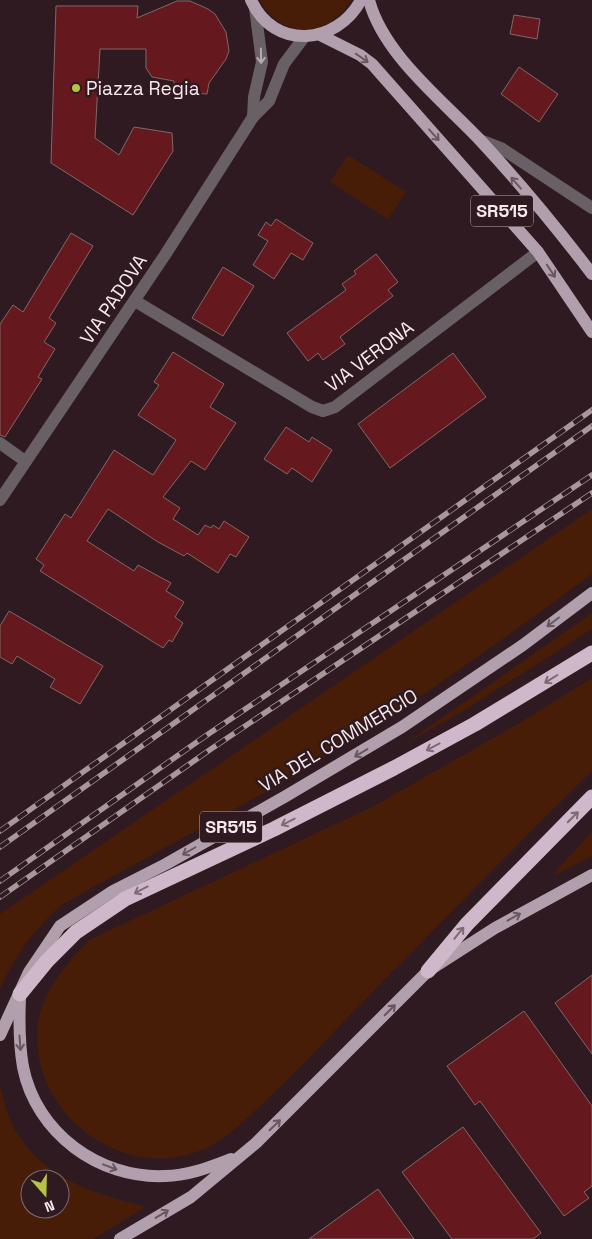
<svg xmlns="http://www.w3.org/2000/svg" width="592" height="1239" viewBox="0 0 592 1239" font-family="'Space Grotesk',sans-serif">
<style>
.green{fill:#481d08;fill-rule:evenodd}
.building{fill:#65191e;stroke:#816866}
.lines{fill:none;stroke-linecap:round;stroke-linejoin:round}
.minor{stroke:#696066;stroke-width:12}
.major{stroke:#b29fad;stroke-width:12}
.highway{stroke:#cfb8c9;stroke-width:15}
.rail-casing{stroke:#a7969b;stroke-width:5.5}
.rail{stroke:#2e1a20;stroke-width:4;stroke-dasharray:11;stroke-linecap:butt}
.oneway{stroke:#b7abb0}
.oneway2{stroke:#69565f}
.oneway3{stroke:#7e6974}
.poi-dot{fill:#b7c147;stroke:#2e1a20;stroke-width:2}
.labels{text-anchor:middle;stroke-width:5;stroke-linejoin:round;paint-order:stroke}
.shield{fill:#2e1a20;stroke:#bbaaaf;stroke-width:1}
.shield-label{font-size:18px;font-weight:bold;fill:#f7e8ec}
.poi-label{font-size:19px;fill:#f7e8ec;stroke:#2e1a20;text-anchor:start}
.street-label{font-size:19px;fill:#f7e8ec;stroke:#2e1a20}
</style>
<rect width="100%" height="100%" fill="#2e1a20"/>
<!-- green -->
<g class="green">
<path d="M260,0H351C328,38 282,41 260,0Z"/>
<polygon points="348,155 406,192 388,219 330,182"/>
<path d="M592,509V574C513,632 433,690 350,742C256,800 157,851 61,905C32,932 17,953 0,989V914Z"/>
<polygon points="592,613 592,629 460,713 403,745"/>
<path d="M592,678V771C510,852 429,934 349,1016C320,1047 291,1077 260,1106C245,1120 230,1135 212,1145C130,1190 26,1115 38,1023C43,990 67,963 89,940L372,807L516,725Z"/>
<polygon points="592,832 592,856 555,875 557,870"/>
<path d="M0,1085C3,1095 4,1105 8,1115C30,1171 86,1193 141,1205L144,1208L93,1239H0ZM30,1179H60V1209H30Z"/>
</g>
<!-- building -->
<g class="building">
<polygon points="177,1 190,1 208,9 215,14 226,32 229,51 226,59 209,83 207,94 175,92 174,81 152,77 146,68 146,49 100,49 95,138 119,155 134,127 172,133 173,151 133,215 51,163 56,6 138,6 137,18"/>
<polygon points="514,15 540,19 537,39 510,34"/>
<polygon points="519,67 558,94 539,122 501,94"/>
<polygon points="276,219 313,243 303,260 291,253 274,279 253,265 268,241 258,235 266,222 271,226"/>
<polygon points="71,233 93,246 49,318 56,323 44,342 55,349 38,377 42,379 5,437 0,435 0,324 13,305 23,312"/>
<polygon points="376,254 398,282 388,290 393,296 340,337 345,344 323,360 318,353 308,361 287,333 346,290 342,284 356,274 354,271"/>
<polygon points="223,267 254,286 223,336 192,318"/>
<polygon points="173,352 224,384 210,407 236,423 205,470 191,461 163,497 180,508 173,519 198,535 205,525 211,528 213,525 219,529 224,521 249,537 236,557 230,554 218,573 187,553 184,556 158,542 108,509 87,541 134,571 138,565 171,583 166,591 184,602 175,617 183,623 172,642 169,640 163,648 40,571 44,565 36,559 65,514 71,518 114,450 153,475 176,440 138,415 159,385 154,382"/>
<polygon points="453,353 486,397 390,468 358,424"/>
<polygon points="286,427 309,442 312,437 332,450 312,482 292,468 287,474 264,459"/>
<polygon points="9,611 103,666 80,704 50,687 55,679 17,656 12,664 0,657 0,626"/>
<polygon points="592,975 592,1054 555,1003"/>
<polygon points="524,1011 592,1106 592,1186 584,1192 589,1198 564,1216 480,1101 475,1105 447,1066"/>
<polygon points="463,1127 541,1233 533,1239 452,1239 402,1172"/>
<polygon points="378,1189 414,1239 309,1239"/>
</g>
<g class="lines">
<!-- minor -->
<g class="minor">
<polyline points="253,117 254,97 262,62 255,8"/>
<polyline points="480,140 501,148 592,208"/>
<polyline points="135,301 312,407 323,411 335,407 538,252"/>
<polyline points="0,443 25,461"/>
<polyline points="0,500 165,255 253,117 269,101 284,64 305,36"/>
</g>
<!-- major -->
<g class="major">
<path d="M251,0C274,51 337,45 361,0"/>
<path d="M369,0C383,54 442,100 479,139C519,182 557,228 592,274"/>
<polyline points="320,35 360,55 372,64 538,252 592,332"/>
<path d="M20,998C19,1021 19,1044 23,1067C36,1133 99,1179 165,1176C188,1176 210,1167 231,1159"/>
<polyline points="0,1035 29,972 60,926 113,891 166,864 286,796 402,727 523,645 592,593"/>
<polyline points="120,1239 191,1197 256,1143 428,971 495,928 592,875"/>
</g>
<!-- highway -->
<g class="highway">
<polyline points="428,971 467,924 592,797"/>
<polyline points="20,994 47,961 76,932 125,899 274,829 394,768 475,724 592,653"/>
</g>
<defs>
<g id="rail">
<polyline points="0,831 592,410"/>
<polyline points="0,847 592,426"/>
<polyline points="0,881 204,737 592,475"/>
<polyline points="0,897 211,749 592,493"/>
</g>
</defs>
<!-- rail casing -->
<use href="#rail" class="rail-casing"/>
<!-- rail -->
<use href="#rail" class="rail"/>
</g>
<!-- one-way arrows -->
<defs><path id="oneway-shaft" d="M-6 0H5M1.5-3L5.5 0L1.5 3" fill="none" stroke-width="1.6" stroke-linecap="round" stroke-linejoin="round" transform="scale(1.25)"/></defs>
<use class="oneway" href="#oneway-shaft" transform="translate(261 56) rotate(89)"/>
<g class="oneway2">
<use href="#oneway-shaft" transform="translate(362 58) rotate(35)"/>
<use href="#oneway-shaft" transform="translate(434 135) rotate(48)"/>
<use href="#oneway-shaft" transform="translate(516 183) rotate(-131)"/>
<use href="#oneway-shaft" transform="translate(551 271) rotate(56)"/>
<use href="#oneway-shaft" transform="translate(553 622) rotate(143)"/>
<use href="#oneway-shaft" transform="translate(361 753) rotate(149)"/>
<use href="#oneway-shaft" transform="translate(189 851) rotate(150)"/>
<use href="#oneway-shaft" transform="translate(514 917) rotate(-29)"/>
<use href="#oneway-shaft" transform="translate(390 1010) rotate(-45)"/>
<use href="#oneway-shaft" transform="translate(20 1043) rotate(86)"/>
<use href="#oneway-shaft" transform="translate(275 1125) rotate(-44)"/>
<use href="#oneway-shaft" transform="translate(110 1167) rotate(21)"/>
<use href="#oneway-shaft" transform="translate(162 1214) rotate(-31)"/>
</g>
<g class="oneway3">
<use href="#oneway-shaft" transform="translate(551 679) rotate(148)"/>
<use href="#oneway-shaft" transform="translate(433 747) rotate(152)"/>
<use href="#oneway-shaft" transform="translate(573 817) rotate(-45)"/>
<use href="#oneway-shaft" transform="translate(288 822) rotate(153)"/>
<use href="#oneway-shaft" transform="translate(141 890) rotate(152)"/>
<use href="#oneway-shaft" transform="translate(459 933) rotate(-51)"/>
</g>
<!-- markers -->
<circle class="poi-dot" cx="76" cy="88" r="5"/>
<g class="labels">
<!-- shield labels -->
<g class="shield">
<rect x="471" y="195.5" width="62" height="31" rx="4"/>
<rect x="200" y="811.5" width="62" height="31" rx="4"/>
</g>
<g class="shield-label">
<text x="502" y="217">SR515</text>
<text x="231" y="833">SR515</text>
</g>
<!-- poi labels -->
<g class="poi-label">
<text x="86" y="95">Piazza Regia</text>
</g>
<!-- street labels -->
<g class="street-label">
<text transform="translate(113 299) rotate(-56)" y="7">VIA PADOVA</text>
<text transform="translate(369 356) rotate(-37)" y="7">VIA VERONA</text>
<text transform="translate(338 740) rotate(-31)" y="7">VIA DEL COMMERCIO</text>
</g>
</g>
<!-- north arrow -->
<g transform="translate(45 1194) rotate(160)"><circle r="24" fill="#2e1a20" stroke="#7e6c72"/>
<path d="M0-4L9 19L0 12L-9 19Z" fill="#b7c147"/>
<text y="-8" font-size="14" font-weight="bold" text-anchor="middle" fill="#f7e8ec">N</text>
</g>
</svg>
